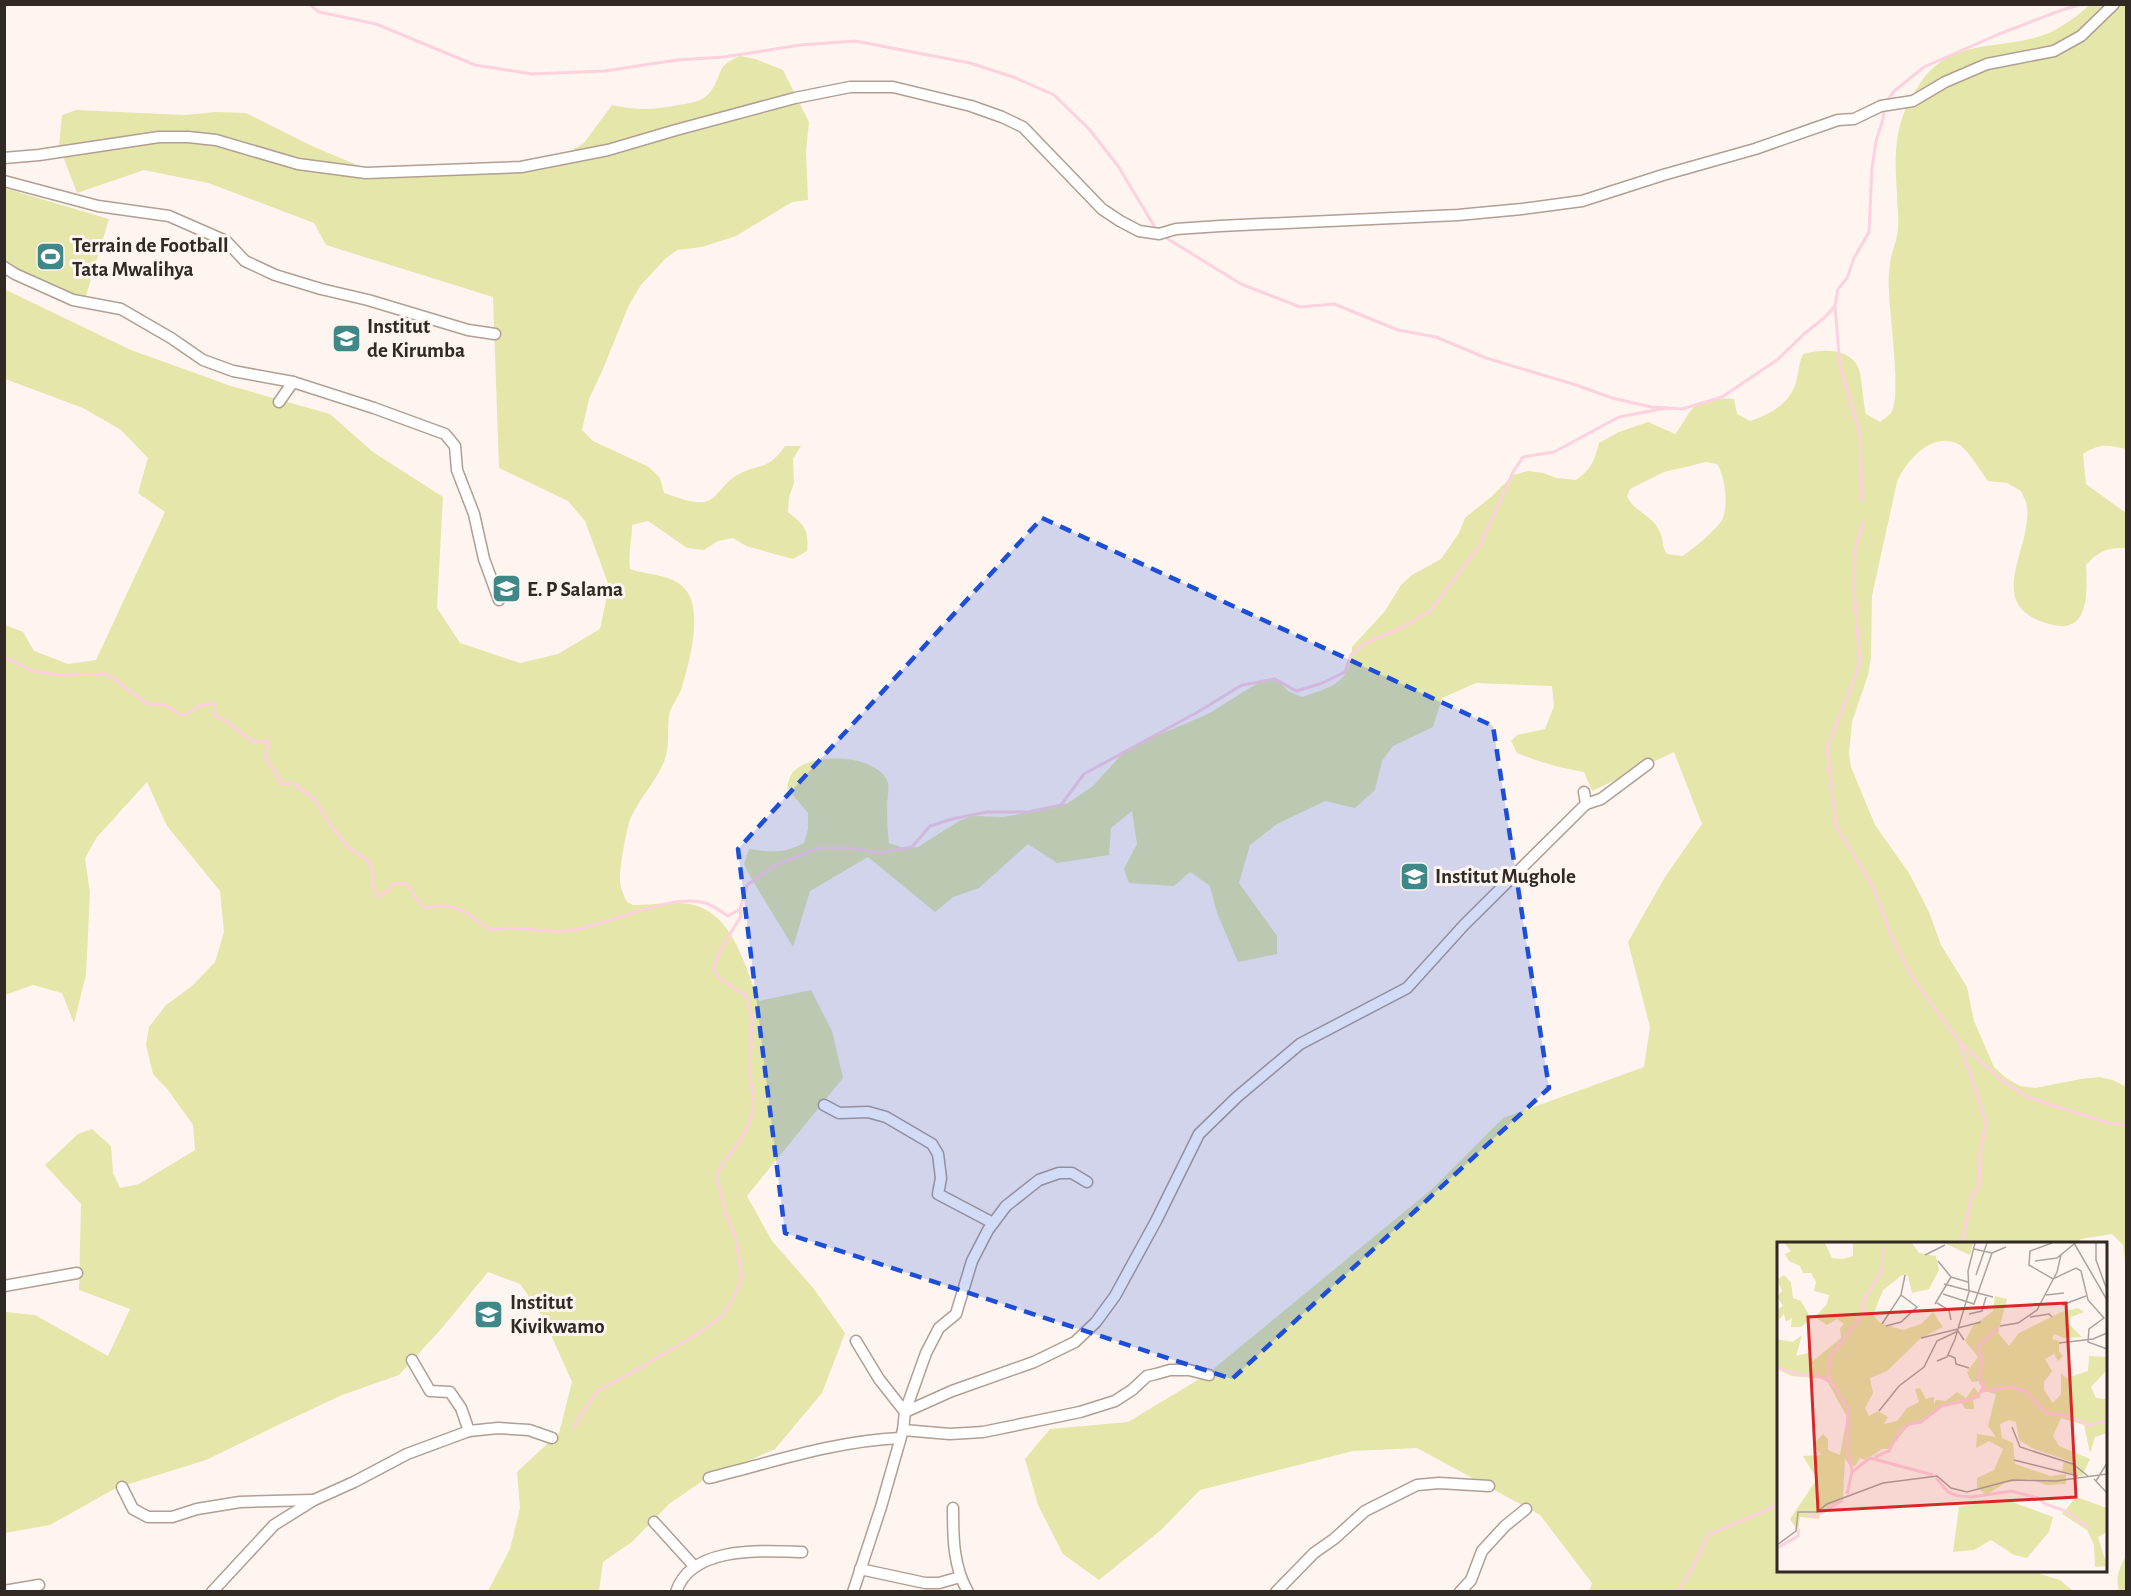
<svg xmlns="http://www.w3.org/2000/svg" width="2131" height="1596" viewBox="0 0 2131 1596" font-family="'Alegreya Sans',sans-serif">
<style>
.green{fill:#e4e7a9;fill-rule:evenodd}
.lines{fill:none;stroke-linecap:round;stroke-linejoin:round}
.stream{stroke:#fed1df;stroke-width:3}
.street-casing{stroke:#b29e92;stroke-width:13}
.street{stroke:#fff;stroke-width:10}
.marked{fill:#1d4ed8;fill-opacity:0.2;stroke:#1d4ed8;stroke-width:4.5;stroke-dasharray:12 8;stroke-linejoin:round}
.labels{text-anchor:middle;stroke-width:6;stroke-linejoin:round;paint-order:stroke}
.poi-label{font-size:21px;font-weight:bold;fill:#302924;stroke:#fef5f0;text-anchor:start}
.inset-river{fill:none;stroke:#fed1df;stroke-width:3}
.inset-road{fill:none;stroke:#aca39e;stroke-width:1.5}
.view{fill:#d62828;fill-opacity:0.15;stroke:#d62828;stroke-width:3}
.inset-edge{fill:none;stroke:#302924;stroke-width:3}
</style>
<rect width="100%" height="100%" fill="#fef5f0"/>
<!-- green -->
<g class="green">
<path d="M2090,5H2126V449C2106,445 2101,443 2083,454L2086,484L2126,513V548C2107,548 2100,550 2086,565C2087,588 2091,634 2053,625C1980,608 2032,550 2027,508C2027,502 2023,496 2021,491L2007,483L1988,481C1981,472 1967,448 1958,444C1932,431 1906,461 1897,482L1872,596L1871,658L1868,675L1852,722L1849,753L1851,767L1875,825L1909,873L1929,912L1941,945L1967,987L1974,1021L1994,1067L2006,1078L2020,1086L2035,1088L2081,1079L2099,1077L2113,1080L2126,1087V1268L2123,1245L2112,1234L2081,1239L2075,1244H1778V1570L2031,1571L2060,1580L2073,1591H1589L1592,1583L1540,1515L1417,1448L1353,1451L1200,1490L1161,1530L1099,1580L1063,1554L1038,1505L1025,1459L1050,1429L1128,1422L1206,1375L1432,1189L1503,1118L1644,1067L1650,1027L1628,942L1665,877L1702,824L1674,752L1592,791L1584,772C1560,768 1539,762 1517,753L1511,741L1517,735L1545,729L1554,706L1552,686L1476,683L1442,698L1433,727L1393,746L1382,761L1375,790L1355,808L1325,801L1277,824L1250,845L1239,883L1277,936V954L1238,962L1217,913L1210,886L1190,872L1174,886L1129,883L1124,869L1137,844L1132,811L1111,828L1109,855L1057,863L1028,844L979,888L953,897L935,912L868,857L810,891L793,947L751,878L744,864L749,849C772,852 782,854 804,843L808,829V813L787,788C788,784 789,778 791,775C805,751 879,753 888,783C889,788 888,797 887,802C887,816 887,829 889,843L903,848L918,847L959,821L972,816L1003,817L1050,809L1068,803L1093,786L1123,753L1149,739L1208,714L1261,681L1278,680L1288,691L1302,697C1331,687 1352,683 1352,647L1385,611L1401,585L1412,575L1441,559L1459,533L1465,518L1491,497L1513,475L1528,471L1543,473L1557,478L1576,480C1591,469 1594,462 1599,443L1619,432L1648,422L1675,434C1682,426 1686,416 1692,409C1701,398 1721,398 1734,399L1737,414L1750,421C1769,415 1790,404 1796,382C1799,371 1798,366 1803,354C1820,349 1849,347 1858,367C1862,375 1863,403 1866,414L1880,422C1883,419 1889,416 1891,413C1902,396 1889,314 1889,290C1888,280 1889,268 1891,258C1893,248 1898,238 1898,227C1899,217 1897,206 1897,195C1894,150 1894,121 1921,82C1954,35 2003,52 2049,33C2064,26 2078,15 2090,5ZM1706,462L1717,464C1725,476 1729,506 1722,520C1716,530 1693,549 1683,556L1667,554C1661,546 1664,540 1660,532C1654,516 1633,511 1627,496L1630,489L1664,472Z"/>
<path d="M740,56L755,59L783,70L809,122L806,151L808,200L792,202L736,236L702,247L677,250L665,259L641,285L629,305L603,369L589,399L582,430L593,441L649,467L660,478L664,493C676,496 697,507 710,500C717,496 726,482 734,477C757,462 767,473 785,446H801L793,459L794,483L789,497L788,512C805,526 809,529 807,551L793,559L746,546L733,538L718,541L704,550L687,548L648,521L632,525C632,541 628,554 630,569C649,576 671,573 685,589C704,610 689,663 682,687C679,697 670,707 669,716C667,732 670,747 664,762C656,781 640,798 631,817C627,825 619,871 620,880C620,887 624,896 627,902L633,905C650,905 673,901 689,904C733,911 745,967 759,1001L811,990L832,1031L843,1078L747,1196L772,1241L814,1289L845,1333L822,1393L775,1449L704,1480L669,1504L633,1541L603,1562L599,1591H488L510,1549L520,1508L517,1472L559,1433L572,1382L542,1315L520,1284L488,1272L442,1328L399,1375L342,1395L280,1424L206,1460L116,1488L50,1525L5,1533V1312L35,1315L108,1356L130,1309L79,1290L81,1204L45,1165L78,1134L92,1129L111,1146L113,1173L120,1188L139,1184L195,1150L193,1125L168,1090L153,1074L146,1045L149,1027L166,1005L192,986L215,962L224,932L220,891L167,826L147,782L97,837L85,858L90,893L86,975L74,1023L62,993L33,985L5,995V625L23,632L34,651L68,664L96,660L165,512L138,493L148,458L121,430L83,408L5,379L4,289L131,350L231,386L330,414L373,452L443,497L437,608L460,643L520,663L558,654L600,629L609,586L585,521L568,501L499,468L493,297L326,245L314,223L208,183L144,170L77,193L59,146L62,115L76,110L184,115L216,112L246,113L312,146L371,171L505,165L571,151L584,143L612,105C636,110 649,110 673,106C688,103 701,104 711,91C724,73 714,67 740,56Z"/>
<polygon points="4,188 109,219 85,299 5,275"/>
<path d="M2126,1556V1591H2119C2115,1578 2119,1568 2126,1556Z"/>
</g>
<g class="lines">
<!-- stream -->
<g class="stream">
<polyline points="309,4 319,12 376,24 475,65 532,74 605,71 677,60 724,57 801,45 855,41 970,63 1016,78 1054,95 1089,129 1118,166 1156,229"/>
<polyline points="1886,103 1893,92 1924,67 1999,34 2059,11 2082,4"/>
<polyline points="1163,236 1241,284 1300,307 1334,304 1398,330 1436,337 1486,358 1576,385 1612,398 1651,407 1682,409 1722,397 1777,360 1804,334 1824,318 1835,306"/>
<polyline points="1862,501 1860,434 1840,366 1835,306 1838,289 1847,278 1854,258 1869,232 1872,168 1876,141 1883,119 1884,108"/>
<polyline points="1863,522 1855,551 1854,588 1860,664 1827,747 1836,826 1872,885 1891,935 1911,975 1959,1042 1999,1078 2027,1097 2108,1123 2126,1125"/>
<path d="M4,657L32,671L61,675L107,674L147,704L164,705L183,716L199,706L214,703L215,716L229,723L253,742L269,741L265,757L282,784L293,783L315,800L331,826L349,848L369,862L373,873V888L378,897L387,891L394,883L407,884C414,893 416,902 426,908C454,900 469,914 490,930C515,925 539,932 564,931C603,929 672,890 708,904C715,907 722,912 728,916L740,909L747,885L774,866L818,848H851L879,853L912,847L930,826L952,819L987,812H1028L1061,805L1084,774L1196,713L1242,685L1275,679L1296,691L1320,684L1345,672L1351,655L1365,643L1399,629L1430,611L1480,545L1513,472L1523,457L1554,452L1619,417L1666,408"/>
<polyline points="1960,1044 1986,1122 1980,1154 1979,1186 1971,1197 1962,1244"/>
<polyline points="573,1428 597,1391 645,1365 695,1335 722,1316 734,1297 742,1278 736,1239 726,1215 716,1175 725,1160 740,1141 752,1117 753,1095 750,1075 752,1015 746,996 719,978 713,968 721,949 741,916 740,910"/>
<polyline points="1677,1592 1688,1576 1708,1535 1771,1508 1778,1502"/>
</g>
<defs>
<g id="street">
<polyline points="4,158 39,155 159,137 188,137 216,140 298,164 366,173 521,167 608,150 676,130 795,98 850,87 893,87 971,106 1002,117 1023,127 1102,209 1120,221 1139,231 1159,234 1176,229 1220,226 1458,215 1522,209 1582,201 1663,175 1755,149 1838,120 1854,119 1881,106 1913,101 1945,82 1987,64 2054,51 2081,36 2114,4"/>
<polyline points="4,181 98,206 169,216 226,241 245,261 275,275 321,289 368,300 468,330 495,334"/>
<polyline points="4,267 15,274 73,300 121,309 171,338 203,360 233,371 293,382 374,408 445,434 455,446 457,470 474,514 484,559 499,600"/>
<polyline points="279,402 293,382"/>
<polyline points="1586,804 1601,799 1648,764"/>
<polyline points="824,1105 839,1113 868,1112 886,1117 932,1144 938,1154 941,1178 938,1194 993,1223"/>
<polyline points="4,1286 77,1273"/>
<polyline points="856,1341 879,1379 905,1412 952,1391 1034,1362 1075,1342 1096,1322 1115,1296 1156,1221 1199,1134 1237,1097 1300,1044 1407,988 1464,925 1586,804 1584,792"/>
<polyline points="412,1360 430,1391 450,1392 461,1408 469,1431"/>
<polyline points="903,1430 950,1434 983,1432 1080,1412 1115,1401 1132,1390 1147,1376 1156,1374 1170,1370 1189,1370 1209,1375"/>
<path d="M709,1478C773,1462 834,1441 900,1438"/>
<polyline points="122,1487 133,1509 148,1517 172,1517 197,1509 240,1502 312,1500"/>
<path d="M953,1508C953,1537 953,1566 968,1592"/>
<polyline points="654,1522 694,1566"/>
<polyline points="860,1569 925,1583 939,1583 960,1577"/>
<polyline points="4,1591 39,1585"/>
<polyline points="212,1592 274,1525 314,1500 354,1482 407,1454 469,1431 498,1428 529,1430 552,1438"/>
<path d="M676,1592C691,1545 763,1551 802,1552"/>
<polyline points="853,1592 881,1507 903,1430 905,1412 926,1353 939,1328 956,1314 972,1261 988,1230 1006,1206 1039,1180 1059,1173 1072,1173 1087,1182"/>
<polyline points="1276,1592 1314,1553 1334,1539 1365,1511 1417,1485 1439,1483 1489,1486"/>
<polyline points="1460,1592 1471,1580 1482,1551 1505,1526 1526,1509"/>
</g>
</defs>
<!-- street casing -->
<use href="#street" class="street-casing"/>
<!-- street -->
<use href="#street" class="street"/>
</g>
<!-- marked area -->
<path class="marked" d="M1042,518L1493,726L1549,1088L1232,1379L785,1233L738,849Z"/>
<!-- icons -->
<defs>
<symbol id="stadium-square" viewBox="-11 -11 22 22"><rect x="-9" y="-9" width="18" height="18" rx="4" fill="#3f8887" stroke="#fef5f0"/><path d="M0-5a6.5 5 0 1 0 0 10a6.5 5 0 1 0 0-10ZM-3.5-1.8h7v3.6h-7Z" fill="#fff"/></symbol>
<symbol id="school-square" viewBox="-11 -11 22 22"><rect x="-9" y="-9" width="18" height="18" rx="4" fill="#3f8887" stroke="#fef5f0"/><path d="M0-5L7-2L0 1L-7-2ZM-4 1L0 2.5L4 1V4Q0 6-4 4Z" fill="#fff"/></symbol>
</defs>
<g fill-rule="evenodd">
<use href="#stadium-square" x="34" y="240" width="33" height="33"/>
<use href="#school-square" x="330" y="322" width="33" height="33"/>
<use href="#school-square" x="490" y="572" width="33" height="33"/>
<use href="#school-square" x="1398" y="860" width="33" height="33"/>
<use href="#school-square" x="472" y="1298" width="33" height="33"/>
</g>
<g class="labels">
<!-- poi labels -->
<g class="poi-label">
<text x="72" y="252">Terrain de Football<tspan x="72" dy="24">Tata Mwalihya</tspan></text>
<text x="367" y="333">Institut<tspan x="367" dy="24">de Kirumba</tspan></text>
<text x="527" y="596">E. P Salama</text>
<text x="1435" y="883">Institut Mughole</text>
<text x="510" y="1309">Institut<tspan x="510" dy="24">Kivikwamo</tspan></text>
</g>
</g>
<!-- overview -->
<g transform="translate(1777 1242)">
<rect width="330" height="330" fill="#fef5f0"/>
<path d="M7,1H48L55,16L65,17L76,14V1H135L142,11L159,14L162,28L152,47L135,51L131,34L125,33L106,48L96,73L103,81L126,88L144,82L156,70L166,85L144,96L110,129L93,136L96,151L88,166L92,174L101,169L111,175L107,182L120,179L130,166L142,160L138,147L143,146L149,157L157,155V163L159,158L169,159L180,150L189,156L197,145L204,155L196,158L197,167H188L183,158L165,164L142,180H134L113,207H105L88,218L83,216L78,224H73L68,216L66,257L45,268L42,277L23,275L21,290L13,277L40,237L26,214L44,213L36,203L46,192L51,197V208L63,213L70,175L49,137L15,134L0,127V97L16,100L25,93L19,114L31,111L36,119L64,96L63,86L67,82L60,77L50,83L38,75L50,62L52,53L37,49L39,40L34,31H26L23,24L12,19L8,12L14,9ZM167,1H196L193,13ZM7,33L14,40L16,56L24,59L31,71L32,78L24,85H14L15,76L9,80L7,72L0,80V68L6,64L0,55L5,49L0,38ZM218,54L230,57L221,91L232,104L242,91L284,70L301,66L307,70L294,75L291,81L305,95L287,96L277,92L275,97L282,99V109L286,114L281,119L277,112L268,117L275,129L267,140V148L276,161L284,152V131L289,136L311,129L312,114L330,115V128L314,145L319,156L330,157V191L318,195L313,211L307,183L284,176L276,194L282,204L313,217L305,234L285,229L287,219L301,222L257,207L242,198L239,180L232,178L223,182L225,196L236,201L238,222L273,234L289,232V242L269,243L253,237L228,241L209,253L200,245V236L217,228L226,207L212,199L199,206L200,192L219,195L211,184L219,152L207,149L201,139L195,140L192,135L190,130L201,115L188,99L196,84L216,69ZM299,255L330,266V290L321,295L330,324L318,325L317,303L310,288L285,272ZM213,259L235,260L276,275L272,290L250,316L237,313L214,298L197,308L176,310L182,265Z" fill="#e4e7a9"/>
<path class="inset-river" d="M0,126L23,133L42,134L55,141L71,167L70,204M55,141L51,132L54,113L87,71L86,59L105,29L106,4M204,149L207,142L202,137L205,117L201,105L221,85M70,206L75,229M98,215L112,209L122,190L132,182L144,180L165,164L195,157L205,149L234,145L248,149L269,171L291,174L311,183L330,179M159,236L171,250L181,254L195,255L234,249L261,256L268,262L289,269L312,286M70,252L75,230L93,216L156,233M31,273L37,275L66,258M0,306L21,294L22,287"/>
<path class="inset-road" d="M275,1L253,9L252,23L276,37L299,26L304,29L311,58L327,76L312,87L311,100L330,107M297,1L330,58M319,1V18L330,48M197,7L215,11L229,5M148,13L168,3M161,19L174,35L191,40M258,19L280,16L297,2M199,33L210,1M167,42L216,55M166,52L197,62L215,11M269,53L287,51M160,61L172,68L174,78M158,62L174,35M285,63L309,54M192,72L205,69L209,55M253,75L272,72L275,75M105,82L124,53L128,33M109,84L124,80L140,65L124,53M223,84L241,81L260,68L280,30L284,13M181,86L204,80M144,96L181,87M282,101L316,97L330,91M171,113L178,116L179,122L192,126M160,119L170,115L178,97L192,50L191,29L198,1M102,169L122,144L147,125L160,99L181,89L187,98M235,185L243,205L296,222L312,235M237,218L301,234M317,237L330,251M319,239L330,221M0,303L19,289L21,270H40L50,262L106,241L160,234L174,246L190,250L235,238L279,239L330,232"/>
<path class="view" d="M289,61L299,255L41,269L31,75Z"/>
<rect width="330" height="330" class="inset-edge"/>
</g>
<!-- border -->
<rect width="2131" height="1596" fill="none" stroke="#302924" stroke-width="12"/>
</svg>
